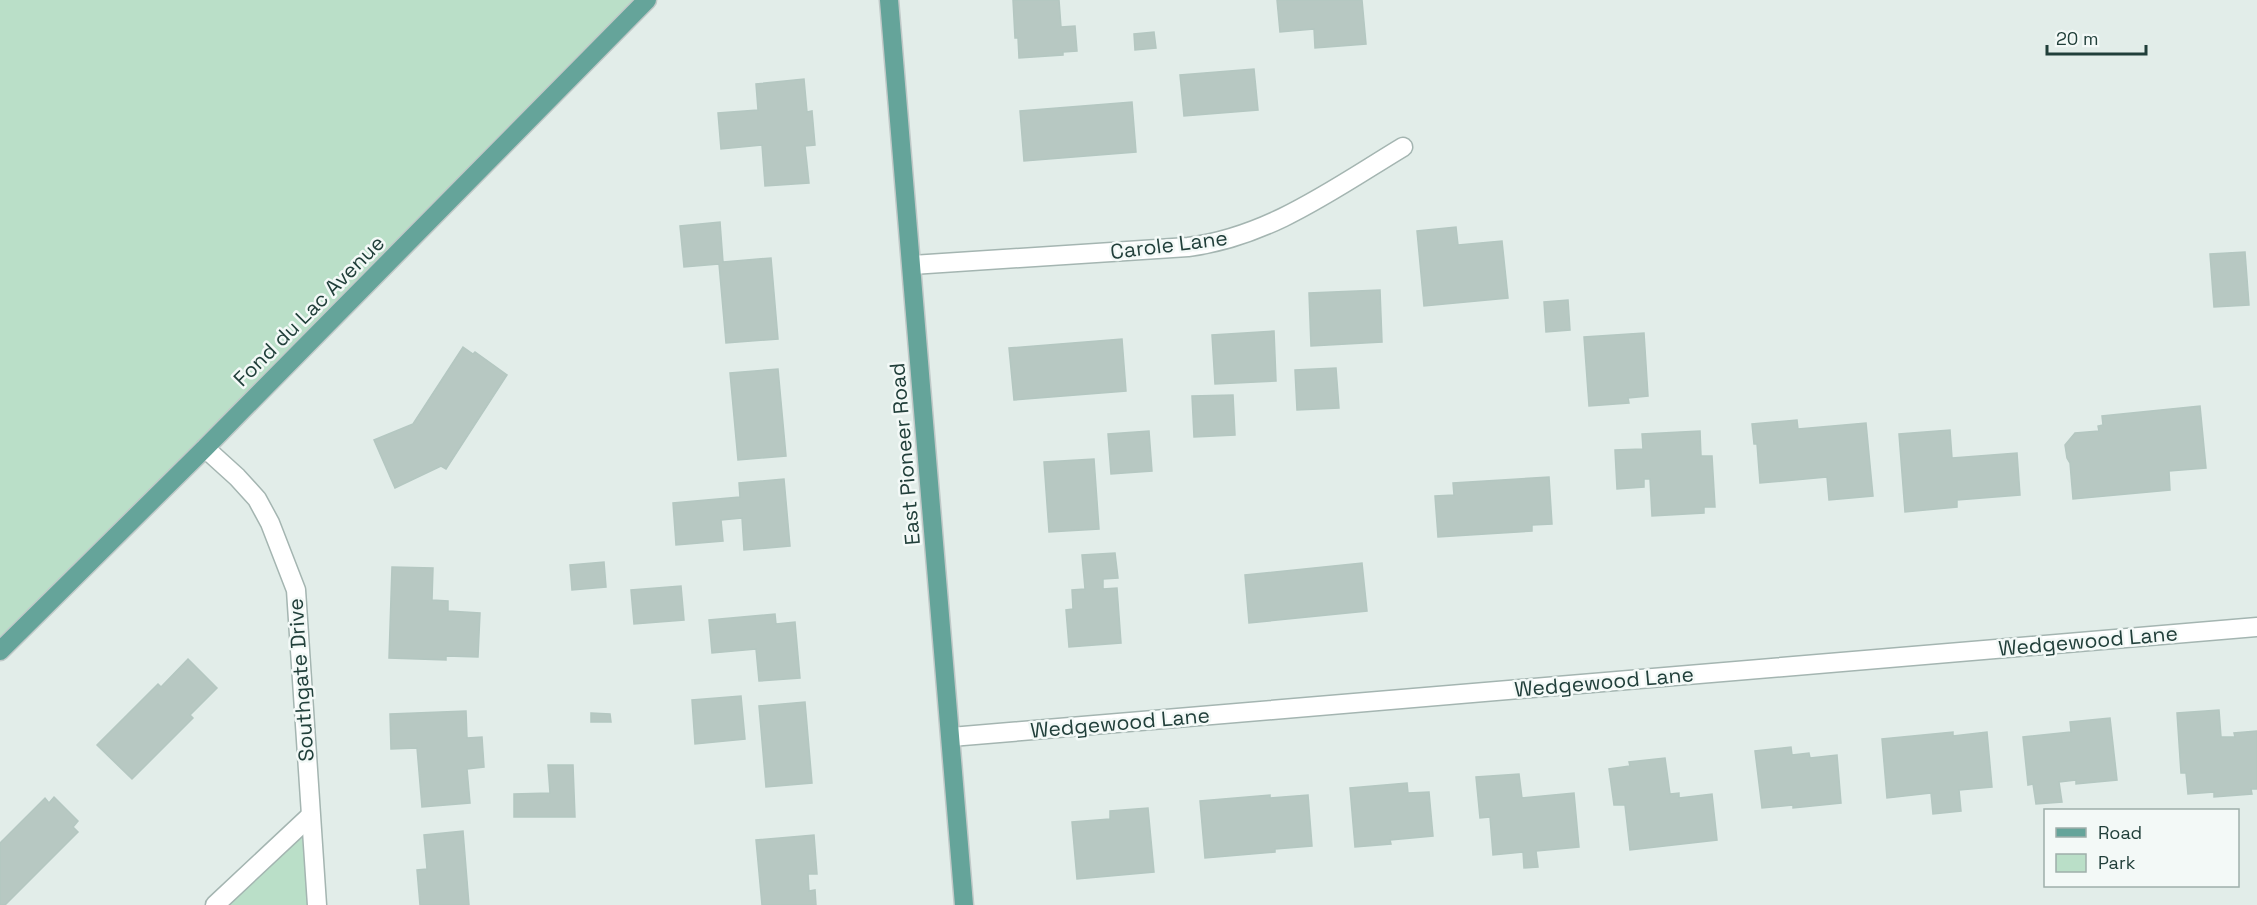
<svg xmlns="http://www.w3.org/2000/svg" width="2257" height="905" viewBox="0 0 2257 905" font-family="'Space Grotesk',sans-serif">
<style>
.green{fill:#badfc8}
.building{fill:#b7c8c2;stroke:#b4c7c1;stroke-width:1.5}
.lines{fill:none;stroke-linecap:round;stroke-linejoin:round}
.minor-casing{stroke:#a4b5b1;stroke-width:21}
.major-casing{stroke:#c1c9c8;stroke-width:21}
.minor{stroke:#fff;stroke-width:18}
.major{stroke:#65a49a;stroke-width:18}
.labels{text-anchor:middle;stroke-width:5;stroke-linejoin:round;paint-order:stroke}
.street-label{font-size:21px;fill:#213f3a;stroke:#f3f9f7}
</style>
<rect width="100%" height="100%" fill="#e2ede9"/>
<!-- green -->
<g class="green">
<polygon points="0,0 647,0 0,651"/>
<polygon points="309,817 317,905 215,905"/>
</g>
<!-- building -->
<g class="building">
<polygon points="1013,0 1059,0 1061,27 1075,26 1077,51 1063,52 1063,55 1019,58 1018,38 1015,38"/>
<polygon points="1277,0 1362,0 1366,44 1315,48 1314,29 1280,32"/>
<polygon points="1154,32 1156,48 1135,50 1134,34"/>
<polygon points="1254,69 1258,110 1184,116 1180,75"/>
<polygon points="804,79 807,112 812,111 815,145 805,146 809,183 765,186 762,145 721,149 718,113 758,110 756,84"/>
<polygon points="1132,102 1136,152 1024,161 1020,111"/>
<polygon points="720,222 723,262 771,258 778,339 726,343 719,264 684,267 680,226"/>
<polygon points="1456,227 1458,245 1502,241 1508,298 1424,306 1417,231"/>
<polygon points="2245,252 2249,305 2214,307 2210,254"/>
<polygon points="1380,290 1382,342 1311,346 1309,293"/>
<polygon points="1568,300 1570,330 1546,332 1544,302"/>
<polygon points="1274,331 1276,381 1215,384 1212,335"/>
<polygon points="1644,333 1648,396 1628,398 1629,403 1589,406 1584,337"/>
<polygon points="1122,339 1126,391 1014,400 1009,348"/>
<polygon points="463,347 473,354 475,352 507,375 446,469 441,466 395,488 374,440 413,424"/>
<polygon points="1336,368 1339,408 1297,410 1295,370"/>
<polygon points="778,369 786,456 738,460 730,373"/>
<polygon points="1233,395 1235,435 1194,437 1192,396"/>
<polygon points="2200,406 2206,468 2169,471 2170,490 2073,499 2070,463 2067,458 2065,445 2075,433 2099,431 2098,426 2103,425 2102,416"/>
<polygon points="1797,420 1798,429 1866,423 1873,496 1829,500 1827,477 1760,483 1757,444 1754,444 1752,424"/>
<polygon points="1950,430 1952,458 2017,453 2020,495 1957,500 1957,507 1905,512 1899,434"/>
<polygon points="1149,431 1152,471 1111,474 1108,434"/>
<polygon points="1700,431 1701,456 1712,456 1715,507 1704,507 1704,513 1652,516 1650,479 1644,479 1644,487 1617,489 1615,450 1643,449 1642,434"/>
<polygon points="1094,459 1099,529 1049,532 1044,462"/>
<polygon points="1549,477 1552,524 1532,525 1532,531 1438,537 1435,496 1454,495 1453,483"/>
<polygon points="784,479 790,546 744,550 742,518 721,520 723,541 676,545 673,503 740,497 739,483"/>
<polygon points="1115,553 1118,578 1103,579 1103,589 1117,588 1121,643 1069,647 1066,610 1073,609 1072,590 1085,589 1082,555"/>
<polygon points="604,562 606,587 572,590 570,565"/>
<polygon points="1362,563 1367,611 1249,623 1245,575"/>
<polygon points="392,567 433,568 432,600 448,601 448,611 480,613 478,657 446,656 446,660 389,658"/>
<polygon points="681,586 684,620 634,624 631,590"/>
<polygon points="775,614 776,624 795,622 800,678 759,681 756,649 712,653 709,620"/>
<polygon points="188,659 217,688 190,715 193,718 132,779 97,745 158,684 161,687"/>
<polygon points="741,696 745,739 695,744 692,700"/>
<polygon points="805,702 812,783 766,787 759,706"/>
<polygon points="2219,710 2221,737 2235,737 2234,733 2257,731 2257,789 2251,789 2252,794 2214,797 2214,792 2188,794 2186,773 2181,773 2177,713"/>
<polygon points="466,711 467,738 482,737 484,767 467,769 470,803 422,807 417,748 391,749 390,714"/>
<polygon points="591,713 610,714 611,722 591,722"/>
<polygon points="2110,718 2117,780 2076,784 2076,780 2059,782 2062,802 2036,804 2033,784 2028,785 2023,737 2071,732 2070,722"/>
<polygon points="1953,732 1953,736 1987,732 1992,787 1959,790 1961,811 1933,814 1931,793 1887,798 1882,739"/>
<polygon points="1791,747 1792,755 1809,753 1810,758 1837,755 1841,803 1793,808 1793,805 1762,808 1755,751"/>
<polygon points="1665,758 1670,794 1679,793 1679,798 1712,794 1717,840 1630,850 1625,805 1614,805 1609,769 1630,766 1629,762"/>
<polygon points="548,765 573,765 575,817 514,817 514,794 550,793"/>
<polygon points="1519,774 1522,798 1574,793 1579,847 1536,851 1538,867 1524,868 1523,852 1493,855 1490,817 1480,818 1476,777"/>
<polygon points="1407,783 1408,793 1429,792 1433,836 1390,840 1391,844 1355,847 1350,788"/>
<polygon points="1270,795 1270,798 1308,795 1312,846 1275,849 1275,852 1205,858 1200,801"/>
<polygon points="54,797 78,821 73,827 78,832 5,905 0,905 0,843 45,798 49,803"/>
<polygon points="1148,808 1154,872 1077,879 1072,822 1110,819 1110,811"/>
<polygon points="463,831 469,905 420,905 417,870 427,869 424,835"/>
<polygon points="814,835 817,874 808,874 809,891 815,890 816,905 762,905 756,840"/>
</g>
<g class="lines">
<defs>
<g id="minor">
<path d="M912,265L1188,247C1269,237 1335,188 1403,147"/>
<polyline points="205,448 237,477 257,499 270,523 296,590 317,905"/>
<polyline points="951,737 2257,627"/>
<polyline points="215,905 309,817"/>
</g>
<g id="major">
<polyline points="889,0 964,905"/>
<polyline points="0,651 205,448 647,0"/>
</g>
</defs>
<!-- minor casing -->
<use href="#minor" class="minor-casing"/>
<!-- major casing -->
<use href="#major" class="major-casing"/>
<!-- minor -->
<use href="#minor" class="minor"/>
<!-- major -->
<use href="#major" class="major"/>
</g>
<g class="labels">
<!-- street labels -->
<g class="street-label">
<text transform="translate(1169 245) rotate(-7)" y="7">Carole Lane</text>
<text transform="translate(309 311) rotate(-45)" y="7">Fond du Lac Avenue</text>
<text transform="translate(905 454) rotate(-95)" y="7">East Pioneer Road</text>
<text transform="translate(2088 641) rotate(-5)" y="7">Wedgewood Lane</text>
<text transform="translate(301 680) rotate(-94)" y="7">Southgate Drive</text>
<text transform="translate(1604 682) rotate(-5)" y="7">Wedgewood Lane</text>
<text transform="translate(1120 723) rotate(-5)" y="7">Wedgewood Lane</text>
</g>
</g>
<!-- legend -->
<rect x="2044" y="809" width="195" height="78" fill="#f3f9f7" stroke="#9fafab" stroke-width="1.5"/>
<rect x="2056" y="828" width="30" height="9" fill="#65a49a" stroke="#9fafab" stroke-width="1.5"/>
<text x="2098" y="839" font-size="18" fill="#213f3a">Road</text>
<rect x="2056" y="854" width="30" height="18" fill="#badfc8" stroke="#9fafab" stroke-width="1.5"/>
<text x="2098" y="869" font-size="18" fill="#213f3a">Park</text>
<!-- scale -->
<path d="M2047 45v9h99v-9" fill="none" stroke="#213f3a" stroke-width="3"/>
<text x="2056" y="45" font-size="18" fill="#213f3a" stroke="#f3f9f7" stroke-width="4.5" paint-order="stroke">20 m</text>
</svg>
